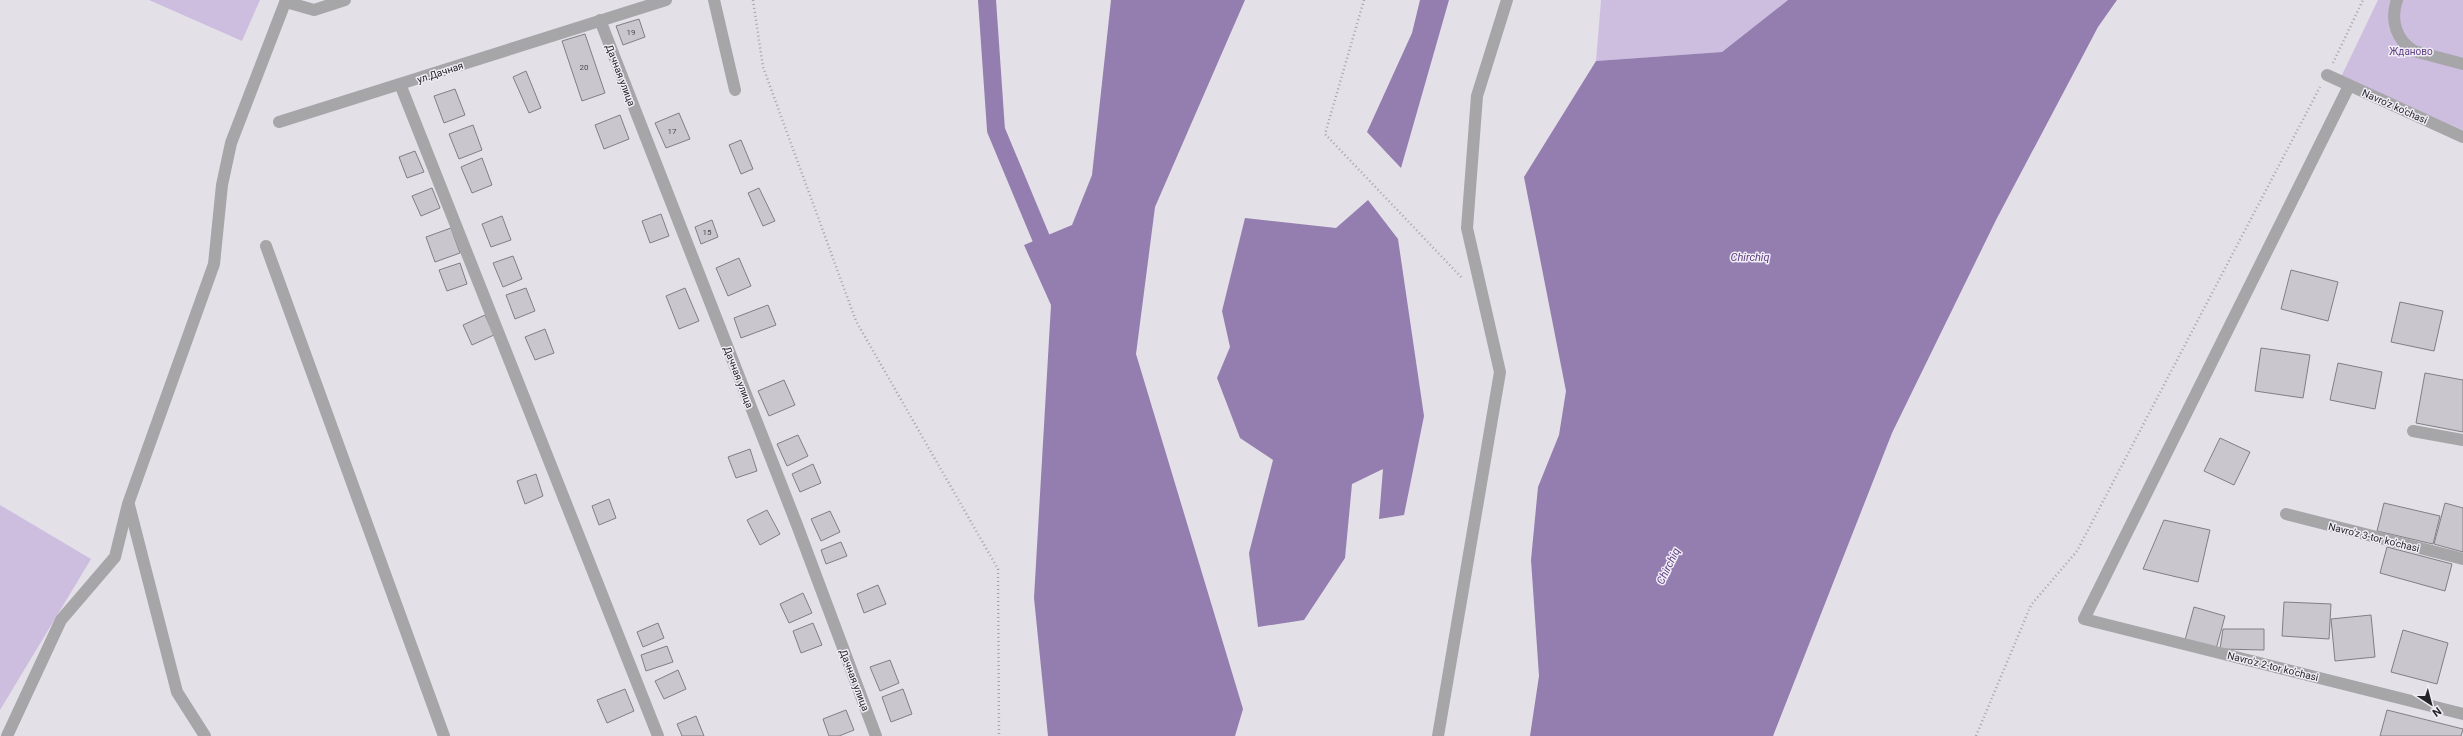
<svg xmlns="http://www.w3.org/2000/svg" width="2463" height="736" viewBox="0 0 2463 736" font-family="Roboto,sans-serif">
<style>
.green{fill:#cdbee0}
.water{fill:#947daf}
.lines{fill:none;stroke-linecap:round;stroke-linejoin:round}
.canal{stroke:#947daf;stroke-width:18}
.building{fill:#cac6ce;stroke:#817e86}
.path{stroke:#a6a4aa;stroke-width:2.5;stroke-dasharray:1 3;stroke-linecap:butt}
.minor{stroke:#a6a5a8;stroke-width:12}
.labels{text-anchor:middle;stroke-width:3;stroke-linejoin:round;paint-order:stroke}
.number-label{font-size:8px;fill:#4e4c51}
.park-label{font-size:10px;fill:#634384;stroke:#f0edf6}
.street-label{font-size:10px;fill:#252427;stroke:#f0edf6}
.water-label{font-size:11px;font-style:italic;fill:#5e3e7f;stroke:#f0edf6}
</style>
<rect width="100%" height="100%" fill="#e3e0e8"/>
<!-- green -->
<g class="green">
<polygon points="149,0 260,0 242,41"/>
<polygon points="1601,0 1788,0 1722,52 1596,61"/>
<polygon points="2378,0 2463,0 2463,130 2341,77"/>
<polygon points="0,505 91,559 0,710"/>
</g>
<!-- water -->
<g class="water">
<polygon points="1111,0 1245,0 1155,207 1136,354 1243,709 1235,736 1048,736 1034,598 1051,305 1024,245 1072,225 1092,175"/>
<polygon points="1420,0 1449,0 1401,168 1367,132 1412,33"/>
<polygon points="1788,0 2117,0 2098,27 1996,220 1892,433 1773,736 1530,736 1539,676 1531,560 1538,487 1559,435 1566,391 1524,177 1596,61 1722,52"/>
<polygon points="1368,200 1398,239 1424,416 1404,515 1379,519 1383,469 1352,484 1345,558 1304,620 1258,627 1249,553 1273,460 1240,438 1217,378 1230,347 1222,311 1245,218 1336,228"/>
</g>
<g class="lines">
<!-- canal -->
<polyline class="canal" points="987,0 996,130 1041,238"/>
</g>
<!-- building -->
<g class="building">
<polygon points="639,19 645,37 623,45 616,26"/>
<polygon points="585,34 605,93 582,101 562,41"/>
<polygon points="526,71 541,108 529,113 513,77"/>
<polygon points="455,89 465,115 444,123 434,96"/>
<polygon points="679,113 690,139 666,148 655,123"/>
<polygon points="620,115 629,139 604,149 595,125"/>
<polygon points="473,125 482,150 459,159 449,134"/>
<polygon points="741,140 753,169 741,174 729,145"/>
<polygon points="415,151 424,172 407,178 399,157"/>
<polygon points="482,158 492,185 472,193 461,167"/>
<polygon points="432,188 440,208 421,216 412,196"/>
<polygon points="759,188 775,221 763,226 748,193"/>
<polygon points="661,214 669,236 650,243 642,221"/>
<polygon points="502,216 511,240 491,247 482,224"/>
<polygon points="712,220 718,237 701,244 695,227"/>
<polygon points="451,228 460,253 435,262 426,237"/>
<polygon points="513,256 522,279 503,287 493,263"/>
<polygon points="739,258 751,286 728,296 716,268"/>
<polygon points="460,263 467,284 447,291 439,270"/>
<polygon points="2291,270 2338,282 2328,321 2281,309"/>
<polygon points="526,288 535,311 515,319 506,295"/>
<polygon points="685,288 699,321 679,329 666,296"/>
<polygon points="2400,302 2443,311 2434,351 2391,342"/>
<polygon points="768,305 776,325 741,338 734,318"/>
<polygon points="485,315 494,335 472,345 463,325"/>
<polygon points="545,329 554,353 535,360 525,337"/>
<polygon points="2261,348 2310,355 2303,398 2255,391"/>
<polygon points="2338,363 2382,372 2375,409 2330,400"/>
<polygon points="2425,373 2463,380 2463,432 2416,423"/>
<polygon points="784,380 795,405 769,416 758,391"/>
<polygon points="798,435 808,456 787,466 777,444"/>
<polygon points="2220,438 2250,452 2234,485 2204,471"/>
<polygon points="750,449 757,471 736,478 728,457"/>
<polygon points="813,464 821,483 800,492 792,474"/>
<polygon points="536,474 543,496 525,504 517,481"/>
<polygon points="609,499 616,518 599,525 592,506"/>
<polygon points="2384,503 2440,516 2433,544 2377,531"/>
<polygon points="2445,503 2463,508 2463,552 2434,544"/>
<polygon points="767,510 780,534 760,545 747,520"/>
<polygon points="830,511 840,532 821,541 811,519"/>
<polygon points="2164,520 2210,530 2198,582 2143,569"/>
<polygon points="841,542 847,556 826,564 821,550"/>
<polygon points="2387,547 2452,564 2445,591 2380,573"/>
<polygon points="878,585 886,604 864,613 857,594"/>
<polygon points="803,593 812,613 789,623 780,604"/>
<polygon points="2284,602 2331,604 2329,639 2282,636"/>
<polygon points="2194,607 2225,616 2216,649 2185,640"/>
<polygon points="2371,615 2375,657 2335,661 2331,619"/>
<polygon points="658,623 664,638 643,647 637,632"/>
<polygon points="813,623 822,645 801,653 793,631"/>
<polygon points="2223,629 2264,629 2264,650 2220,649"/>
<polygon points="2403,630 2448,643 2437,684 2391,672"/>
<polygon points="667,646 673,662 646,671 641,655"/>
<polygon points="890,660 899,683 880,691 870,667"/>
<polygon points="678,670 686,689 664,699 655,681"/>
<polygon points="625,689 634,711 607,723 597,700"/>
<polygon points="903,689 912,714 891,722 882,697"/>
<polygon points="846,710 854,730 839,736 829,736 823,719"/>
<polygon points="2387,710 2463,729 2461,736 2380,736"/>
<polygon points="696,716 704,736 682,736 677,724"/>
</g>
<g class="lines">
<!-- path -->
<g class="path">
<polyline points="753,0 763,67 856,321 998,569 999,736"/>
<polyline points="1364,0 1325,134 1463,279"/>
<polyline points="2333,63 2363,0"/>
<polyline points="1976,736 2031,605 2077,551 2320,87"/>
</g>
<!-- minor -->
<g class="minor">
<polyline points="714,0 735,90"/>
<path d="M2397,0C2390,20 2396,40 2414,51L2463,64"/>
<polyline points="286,2 314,10 345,0"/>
<polyline points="600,20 797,525 876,736"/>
<polyline points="2327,75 2463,137"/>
<polyline points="400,84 658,736"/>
<polyline points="2349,86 2084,619 2463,714"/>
<polyline points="279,122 666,0"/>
<polyline points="266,246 444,736"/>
<polyline points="2413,431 2463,440"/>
<polyline points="129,505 177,692 205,736"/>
<polyline points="2286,514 2463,559"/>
<polyline points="7,736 61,620 115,557 128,504 214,264 222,185 231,143 286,0"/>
<polyline points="1438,736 1500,372 1467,228 1477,96 1507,0"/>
</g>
</g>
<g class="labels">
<!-- number labels -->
<g class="number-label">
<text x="631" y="35">19</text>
<text x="584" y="70">20</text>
<text x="672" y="134">17</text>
<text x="707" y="235">15</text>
</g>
<!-- park labels -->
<g class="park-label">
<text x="2411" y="55">Жданово</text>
</g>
<!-- street labels -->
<g class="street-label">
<text transform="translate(440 72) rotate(-18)" y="4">ул.Дачная</text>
<text transform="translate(621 75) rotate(69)" y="4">Дачная улица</text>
<text transform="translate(2395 106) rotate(24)" y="4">Navro'z ko'chasi</text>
<text transform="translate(739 377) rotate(69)" y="4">Дачная улица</text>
<text transform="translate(2374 537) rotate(14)" y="4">Navro'z 3-tor ko'chasi</text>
<text transform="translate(2273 666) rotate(14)" y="4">Navro'z 2-tor ko'chasi</text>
<text transform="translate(855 680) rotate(69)" y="4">Дачная улица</text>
</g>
<!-- water labels -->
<g class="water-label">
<text x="1750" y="261">Chirchiq</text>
<text transform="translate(1668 566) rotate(-64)" y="4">Chirchiq</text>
</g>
</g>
<!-- north arrow -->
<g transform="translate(2431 704) rotate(144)" stroke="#f0edf6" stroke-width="3" paint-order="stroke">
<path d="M0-3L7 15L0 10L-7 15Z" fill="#252427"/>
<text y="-6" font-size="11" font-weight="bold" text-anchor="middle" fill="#252427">N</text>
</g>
</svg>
